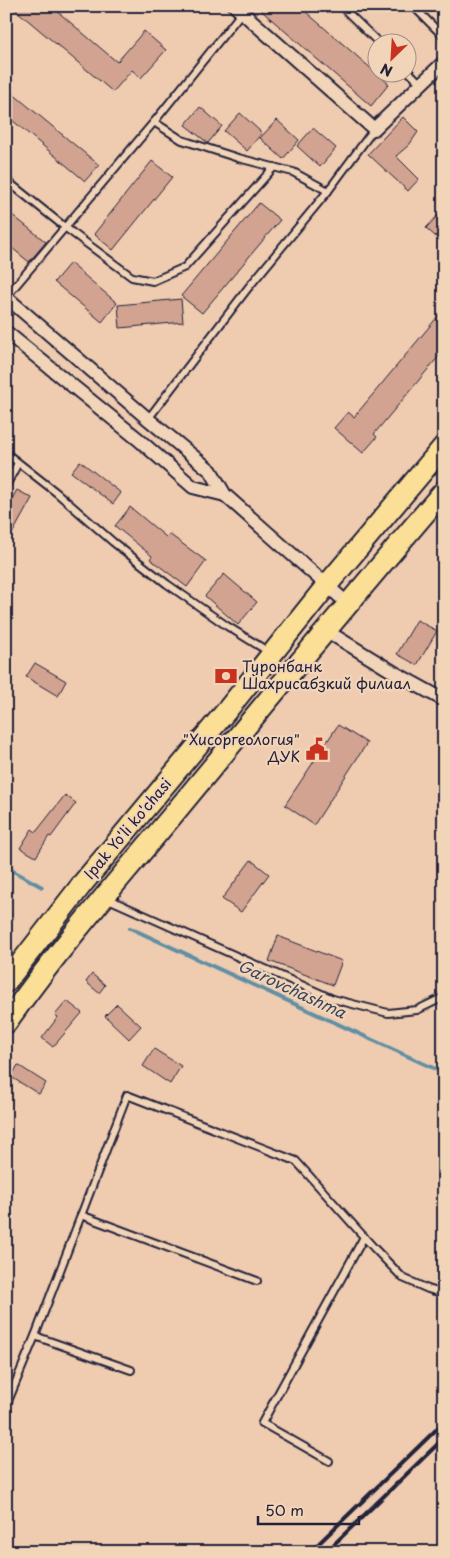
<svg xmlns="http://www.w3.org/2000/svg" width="450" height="1558" viewBox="0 0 450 1558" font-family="'Playpen Sans',sans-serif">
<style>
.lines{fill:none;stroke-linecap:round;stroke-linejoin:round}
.stream{stroke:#608fa4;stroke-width:4}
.building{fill:#d1a390;stroke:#22223b}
.lane-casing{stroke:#22223b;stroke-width:10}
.street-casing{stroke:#22223b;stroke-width:16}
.primary-casing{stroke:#22223b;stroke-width:24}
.lane{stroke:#f2d4b8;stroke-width:6}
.street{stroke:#f2d4b8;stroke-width:12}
.primary{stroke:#fbdf96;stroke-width:20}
.rail{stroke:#22223b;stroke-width:4}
.labels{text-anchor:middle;stroke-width:4.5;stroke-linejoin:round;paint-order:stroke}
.poi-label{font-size:15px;fill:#22223b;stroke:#f2d4b8;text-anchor:start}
.street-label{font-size:15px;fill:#22223b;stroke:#f2d4b8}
.water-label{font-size:16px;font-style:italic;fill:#37465e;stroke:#f2d4b8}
</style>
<rect width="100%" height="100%" fill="#efcbb0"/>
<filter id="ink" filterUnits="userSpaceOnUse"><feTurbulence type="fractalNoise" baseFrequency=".02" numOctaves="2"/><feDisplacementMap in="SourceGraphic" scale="10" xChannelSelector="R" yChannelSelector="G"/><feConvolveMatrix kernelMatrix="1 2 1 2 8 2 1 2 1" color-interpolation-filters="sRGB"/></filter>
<g filter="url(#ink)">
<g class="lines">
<!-- stream -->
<g class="stream">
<polyline points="6,867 42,887"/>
<polyline points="130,928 444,1073"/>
</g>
</g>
<!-- building -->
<g class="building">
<polygon points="11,6 51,6 117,62 144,31 166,50 141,78 132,70 113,92"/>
<polygon points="256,6 299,6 389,84 371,106"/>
<polygon points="6,88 99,165 85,181 6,115"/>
<polygon points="200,107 222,126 208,143 185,125"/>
<polygon points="240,113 262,133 247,151 224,131"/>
<polygon points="403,117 418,132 409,145 396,156 419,179 408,191 368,154"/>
<polygon points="277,120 299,140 283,159 260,138"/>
<polygon points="313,128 336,148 320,167 297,146"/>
<polygon points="152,161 172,177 113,250 94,234"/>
<polygon points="259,203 280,220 202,313 181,296"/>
<polygon points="444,209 444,244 426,228"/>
<polygon points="6,210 46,242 29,262 6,243"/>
<polygon points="70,263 117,303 102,322 54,282"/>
<polygon points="181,299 183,322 120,328 118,305"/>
<polygon points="444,309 444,350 374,434 377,437 363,453 334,428 348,412 354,417"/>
<polygon points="80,461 121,493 113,504 71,472"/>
<polygon points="17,490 32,498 6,545 6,509"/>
<polygon points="130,507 166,537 169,534 206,561 187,587 150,559 152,556 115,526"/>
<polygon points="224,574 257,602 238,625 205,596"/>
<polygon points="417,620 437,631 417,665 397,654"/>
<polygon points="35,663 66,681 58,696 26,677"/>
<polygon points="338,725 367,743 314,825 285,805"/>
<polygon points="65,795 76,803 51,837 49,836 36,857 20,848 32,829 36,832"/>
<polygon points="251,860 269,874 241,912 222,899"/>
<polygon points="278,936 342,961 333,985 269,961"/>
<polygon points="92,974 105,985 99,993 86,982"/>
<polygon points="67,1001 82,1013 53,1047 42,1038 58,1017 55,1015"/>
<polygon points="117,1004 141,1026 129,1039 105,1016"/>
<polygon points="154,1049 181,1066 170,1084 143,1066"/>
<polygon points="18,1065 46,1083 39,1094 11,1077"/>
</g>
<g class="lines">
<defs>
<g id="lane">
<polyline points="341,6 378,42"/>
<polyline points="413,6 444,37"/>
<polyline points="408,71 421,84"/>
<polyline points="154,122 242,12"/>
<polyline points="6,180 66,228 132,277 153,281 185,267 274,167"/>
<polyline points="6,297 154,122 182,140 238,158 293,172 328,191"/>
<polyline points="148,419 248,288 328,191 374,129"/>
<polyline points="6,453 57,493 113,542 167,584 227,626 269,652"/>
<polyline points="6,486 18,463"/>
<polyline points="106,898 333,999 388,1013 417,1010 444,997"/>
<polyline points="81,1215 257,1281"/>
<polyline points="35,1336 131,1370"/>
<polyline points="6,1406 35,1336 127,1095 296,1161 374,1248 403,1278 428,1289 444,1294"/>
<polyline points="329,1461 262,1423 364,1237"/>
</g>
<g id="street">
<polyline points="235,6 374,129 444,62"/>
<polyline points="6,297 148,419 211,471 225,495 348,604"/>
<polyline points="6,332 138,439 193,487 225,495"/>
<polyline points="325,630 395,673 444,700"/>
</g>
<g id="primary">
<polyline points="6,982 83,883 228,709 327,585 444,446"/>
<path d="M6,1023C57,951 115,884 172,816C262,707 352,598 444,491"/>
</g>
</defs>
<!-- lane casing -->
<use href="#lane" class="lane-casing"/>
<!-- street casing -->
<use href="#street" class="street-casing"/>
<!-- primary casing -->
<use href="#primary" class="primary-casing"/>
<!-- lane -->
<use href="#lane" class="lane"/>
<!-- street -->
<use href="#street" class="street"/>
<!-- primary -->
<use href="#primary" class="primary"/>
<!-- rail -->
<g class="rail">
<polyline points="310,1552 444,1422"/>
<polyline points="326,1552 444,1438"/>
</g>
</g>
</g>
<!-- icons -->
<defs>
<symbol id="bank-bare" viewBox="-9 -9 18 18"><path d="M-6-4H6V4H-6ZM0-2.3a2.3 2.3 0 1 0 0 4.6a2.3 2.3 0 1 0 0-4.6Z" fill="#c8321e" stroke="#f2d4b8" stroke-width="2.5" paint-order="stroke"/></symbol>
<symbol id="civic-bare" viewBox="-9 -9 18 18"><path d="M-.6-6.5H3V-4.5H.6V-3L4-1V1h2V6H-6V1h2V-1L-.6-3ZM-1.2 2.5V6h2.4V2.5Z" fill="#c8321e" stroke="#f2d4b8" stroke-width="2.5" paint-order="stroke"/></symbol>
</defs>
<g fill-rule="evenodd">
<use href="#bank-bare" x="210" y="660" width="32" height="32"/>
<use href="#civic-bare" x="301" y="733" width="32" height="32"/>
</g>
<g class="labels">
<!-- poi labels -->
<g class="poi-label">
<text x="242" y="672">Туронбанк<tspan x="242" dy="17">Шахрисабзкий филиал</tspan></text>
<text x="300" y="745" text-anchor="end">"Хисоргеология"<tspan x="300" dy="17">ДУК</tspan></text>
</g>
<!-- street labels -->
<g class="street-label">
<text transform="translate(128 829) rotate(-50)" y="5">Ipak Yo'li ko'chasi</text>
</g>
<!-- water labels -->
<g class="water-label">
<text transform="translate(292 989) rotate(25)" y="6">Garovchashma</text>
</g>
</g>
<!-- margin -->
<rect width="450" height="1558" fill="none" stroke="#f2d4b8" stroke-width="25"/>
<rect x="12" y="12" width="425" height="1533" fill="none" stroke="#22223b" stroke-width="2" filter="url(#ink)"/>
<!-- north arrow -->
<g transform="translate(392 58) rotate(205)"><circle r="24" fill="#f2d4b8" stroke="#9f8d86"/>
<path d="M0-4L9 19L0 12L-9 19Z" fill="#c8321e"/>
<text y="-8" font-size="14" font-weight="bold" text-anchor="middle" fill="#22223b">N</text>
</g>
<!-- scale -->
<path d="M258 1516v8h101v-8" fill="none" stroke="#22223b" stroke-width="2.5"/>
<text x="265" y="1516" font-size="15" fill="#22223b" stroke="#f2d4b8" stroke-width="4" paint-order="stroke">50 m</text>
</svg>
